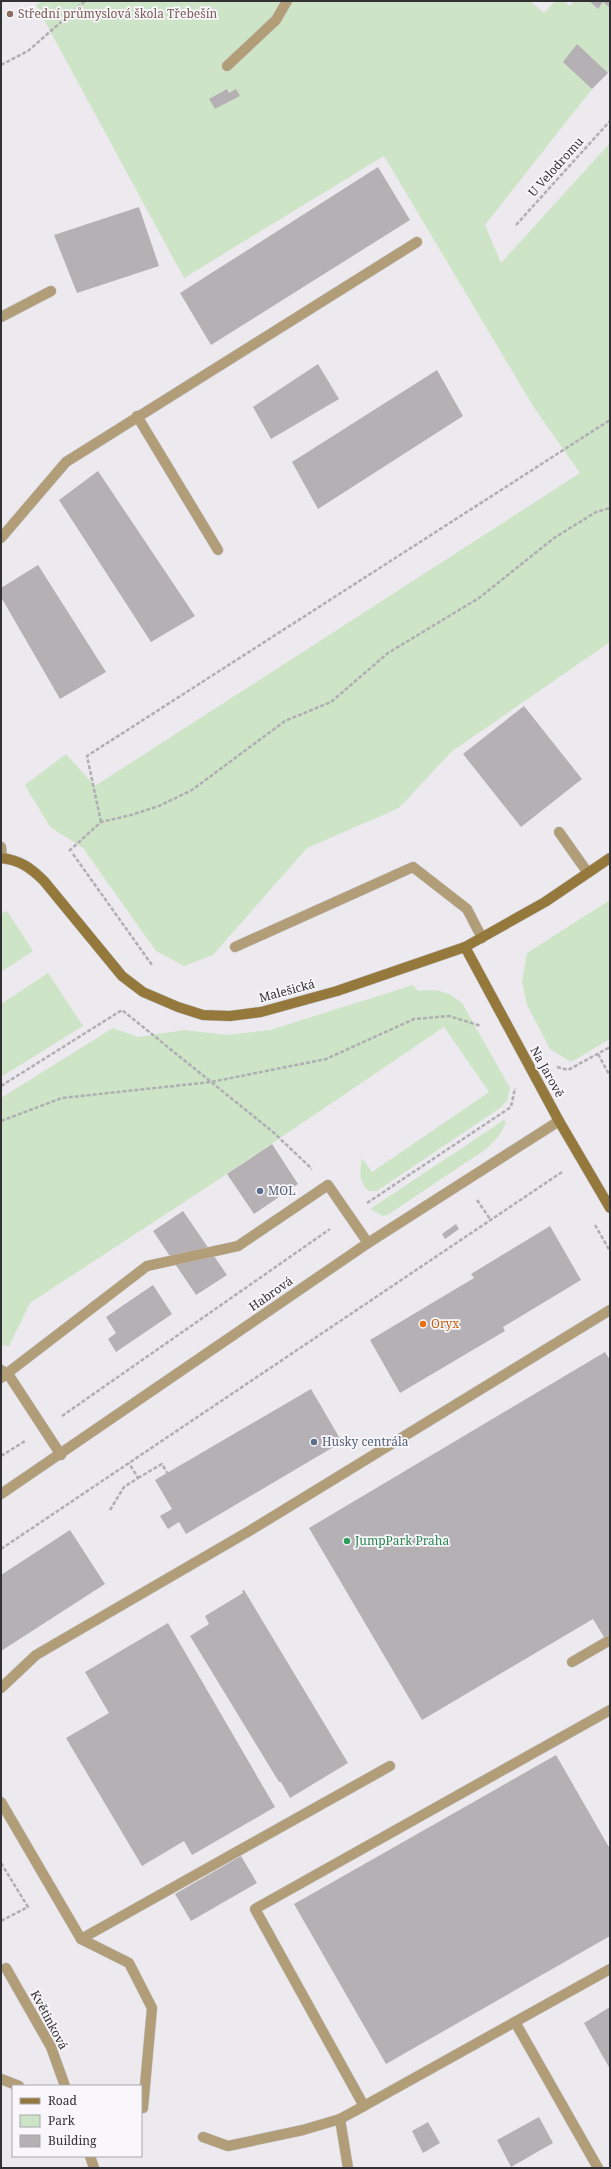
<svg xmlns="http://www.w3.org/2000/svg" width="611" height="2169" viewBox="0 0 611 2169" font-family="'Noto Serif',serif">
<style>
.green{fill:#cee4c7;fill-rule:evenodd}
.building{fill:#b5b0b3}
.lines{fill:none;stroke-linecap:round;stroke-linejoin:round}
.lane-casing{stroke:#c7c5c9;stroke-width:11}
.street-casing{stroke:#c7c5c9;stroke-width:11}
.secondary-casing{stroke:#c7c5c9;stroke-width:11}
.path{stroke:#afaeb2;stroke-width:2.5;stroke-dasharray:4 2;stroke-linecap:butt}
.lane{stroke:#b19e78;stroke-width:10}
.street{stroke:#b19e78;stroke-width:10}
.secondary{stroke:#94783c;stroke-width:10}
.education-dot{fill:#8d6e63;stroke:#f9f7fc;stroke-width:1.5}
.service-dot{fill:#5c6f8a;stroke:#f9f7fc;stroke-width:1.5}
.food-dot{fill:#e8710a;stroke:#f9f7fc;stroke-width:1.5}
.leisure-dot{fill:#2e9e5b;stroke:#f9f7fc;stroke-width:1.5}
.labels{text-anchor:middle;stroke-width:3.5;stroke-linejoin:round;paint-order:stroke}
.education-label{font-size:12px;fill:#785e54;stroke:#f9f7fc;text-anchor:start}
.street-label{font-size:12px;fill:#323133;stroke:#f9f7fc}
.service-label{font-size:12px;fill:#4e5e75;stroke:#f9f7fc;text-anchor:start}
.food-label{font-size:12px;fill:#c56008;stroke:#f9f7fc;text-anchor:start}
.leisure-label{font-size:12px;fill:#27864d;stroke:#f9f7fc;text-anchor:start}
</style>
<rect width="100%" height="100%" fill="#eceaef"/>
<!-- green -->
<g class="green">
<path d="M42,1H296L298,3L299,1H530L544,13L555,1H564L570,6L574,1H589L598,9L603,2L610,8V70L592,89L485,225L501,263L610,143V642L451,752L399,808L307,848L213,955L184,966L156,951L83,848L50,827L25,785L66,754L95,786L580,473L533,406L384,156L184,278L36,5ZM227,89L229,93L240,96L215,109L210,99Z"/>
<polygon points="610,900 610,1039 571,1062 550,1049 527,1005 522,981 527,953"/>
<polygon points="7,911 33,951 1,972 1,914"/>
<polygon points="48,973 83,1026 1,1077 1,1004"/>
<path d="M413,985L418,991C434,988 450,991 462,1003L510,1088L507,1101L500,1108L377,1191H369C358,1182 360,1170 362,1158L372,1172L489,1092L444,1027L227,1174L30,1303L9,1346L1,1345V1098L113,1028L138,1037L184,1030L227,1035L270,1030Z"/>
<path d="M504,1120L506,1122C502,1133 495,1141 486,1149L389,1214L383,1216L370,1209Z"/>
</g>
<!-- building -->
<g class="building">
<polygon points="589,1 610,1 610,8 603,2 598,9"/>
<polygon points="577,44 608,73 592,89 563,62"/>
<polygon points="227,89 229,93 236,89 240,96 215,109 209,99"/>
<polygon points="378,167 410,220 211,345 180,293"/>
<polygon points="139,207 159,266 77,293 54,235"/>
<polygon points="318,364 339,399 271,439 253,407"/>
<polygon points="437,370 463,416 318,509 292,462"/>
<polygon points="98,471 195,616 151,642 59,500"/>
<polygon points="38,565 106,672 60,699 1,597 1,588"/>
<polygon points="524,706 582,779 521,827 463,754"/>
<polygon points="272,1144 298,1184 254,1214 227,1174"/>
<polygon points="183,1211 227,1275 196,1295 153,1231"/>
<polygon points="456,1224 459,1229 445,1239 442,1234"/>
<polygon points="550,1226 581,1280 503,1327 505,1331 400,1393 370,1340 474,1278 471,1274"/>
<polygon points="153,1285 172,1314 116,1352 108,1339 116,1333 106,1317"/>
<polygon points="605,1352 610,1360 610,1647 593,1619 422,1720 309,1528"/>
<polygon points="311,1389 342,1442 186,1534 179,1522 168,1529 160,1516 172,1509 155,1480"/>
<polygon points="70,1530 105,1584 1,1651 1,1575"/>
<polygon points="244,1590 348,1763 290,1798 281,1782 279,1782 190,1636 209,1624 205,1616 243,1593 242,1591"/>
<polygon points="168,1623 275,1807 192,1855 184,1841 142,1866 66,1738 109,1713 85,1672"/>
<polygon points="556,1755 610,1849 610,1936 386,2064 294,1904"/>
<polygon points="241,1856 257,1883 191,1921 175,1894"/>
<polygon points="610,2007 610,2069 584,2023"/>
<polygon points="539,2117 553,2143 511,2167 497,2140"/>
<polygon points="428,2122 440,2143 423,2153 412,2131"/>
</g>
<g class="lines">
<defs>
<g id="lane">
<polyline points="227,66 276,20 287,1"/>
<polyline points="1,317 51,291"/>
<polyline points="137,416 218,550"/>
<polyline points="1,538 66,462 417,242"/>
<polyline points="559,832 588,873"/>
<polyline points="1,847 2,858"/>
<polyline points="235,947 413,867 467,909 482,938"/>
<polyline points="1,1370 8,1374 61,1455"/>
<polyline points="1,1378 147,1266 238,1246 328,1185 368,1243"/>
<polyline points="572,1662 610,1640"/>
<polyline points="1,1688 36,1655 251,1530 610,1310"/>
<polyline points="610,1710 255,1909 364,2106 610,1969"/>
<polyline points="1,1802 81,1939 129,1963 152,2008 143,2108"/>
<polyline points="81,1939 390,1766"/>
<polyline points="6,1968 51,2047 65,2086"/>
<polyline points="515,2022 598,2168"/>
<polyline points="1,2079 19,2086"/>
<polyline points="340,2119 348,2168"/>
<polyline points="203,2137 228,2146 303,2130 340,2119 364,2106"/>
<polyline points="90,2156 94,2168"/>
</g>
<polyline id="street" points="1,1494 368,1243 559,1121"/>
<g id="secondary">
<path d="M1,858C20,860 31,868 44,881L122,976L143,992L178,1007L203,1015L230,1016L261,1012L337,991L465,947L545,902L610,858"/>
<polyline points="465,947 559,1121 610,1208"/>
</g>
</defs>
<!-- lane casing -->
<use href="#lane" class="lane-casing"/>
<!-- street casing -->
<use href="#street" class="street-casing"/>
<!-- secondary casing -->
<use href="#secondary" class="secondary-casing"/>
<!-- path -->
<g class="path">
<polyline points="1,65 28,51 85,1"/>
<polyline points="516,225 610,121"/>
<polyline points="101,822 87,756 610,420"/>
<polyline points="69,851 101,822 131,815 159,806 192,790 285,721 331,702 388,653 479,598 554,538 596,512 610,508"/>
<polyline points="73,854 152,965"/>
<polyline points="598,1054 610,1076"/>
<polyline points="557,1067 568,1070 610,1047"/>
<polyline points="1,1086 122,1010 273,1132 312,1169"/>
<polyline points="1,1121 62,1098 211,1082 326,1059 414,1019 449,1016 481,1026"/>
<polyline points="477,1200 490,1219"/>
<polyline points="367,1203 511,1107 515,1088"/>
<polyline points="595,1225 610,1251"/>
<polyline points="62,1416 330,1229"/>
<polyline points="1,1456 25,1441"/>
<polyline points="138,1478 162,1464 167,1473"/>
<polyline points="110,1510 124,1487 138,1478 129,1463"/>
<polyline points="1,1549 562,1172"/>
<polyline points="1,1863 28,1907 1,1921"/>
</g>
<!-- lane -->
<use href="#lane" class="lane"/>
<!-- street -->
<use href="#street" class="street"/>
<!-- secondary -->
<use href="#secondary" class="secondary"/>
</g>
<!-- markers -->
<circle class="education-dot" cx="10" cy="14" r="4"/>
<g class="service-dot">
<circle cx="260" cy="1191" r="4"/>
<circle cx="314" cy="1442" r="4"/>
</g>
<circle class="food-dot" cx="423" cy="1324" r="4"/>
<circle class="leisure-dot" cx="347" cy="1541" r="4"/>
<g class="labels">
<!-- education labels -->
<g class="education-label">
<text x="18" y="18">Střední průmyslová škola Třebešín</text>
</g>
<!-- street labels -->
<g class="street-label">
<text transform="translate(556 167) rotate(-48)" y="4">U Velodromu</text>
<text transform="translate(287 991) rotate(-15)" y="4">Malešická</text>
<text transform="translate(547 1072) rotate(61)" y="4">Na Jarově</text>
<text transform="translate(271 1294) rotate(-35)" y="4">Habrová</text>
<text transform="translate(49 2020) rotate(62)" y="4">Květinková</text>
</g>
<!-- service labels -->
<g class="service-label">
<text x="268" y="1195">MOL</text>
<text x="322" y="1446">Husky centrála</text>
</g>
<!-- food labels -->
<g class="food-label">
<text x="431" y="1328">Oryx</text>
</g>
<!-- leisure labels -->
<g class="leisure-label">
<text x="355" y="1545">JumpPark Praha</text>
</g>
</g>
<!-- border -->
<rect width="611" height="2169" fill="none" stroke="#323133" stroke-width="4"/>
<!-- legend -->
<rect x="12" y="2085" width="130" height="72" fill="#f9f7fc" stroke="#a9a8ac"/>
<rect x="20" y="2098" width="20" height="6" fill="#94783c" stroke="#a9a8ac"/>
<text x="48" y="2105" font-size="12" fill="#323133">Road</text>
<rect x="20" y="2115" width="20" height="12" fill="#cee4c7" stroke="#a9a8ac"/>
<text x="48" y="2125" font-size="12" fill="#323133">Park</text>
<rect x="20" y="2135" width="20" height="12" fill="#b5b0b3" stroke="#a9a8ac"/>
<text x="48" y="2145" font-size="12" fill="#323133">Building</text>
</svg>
